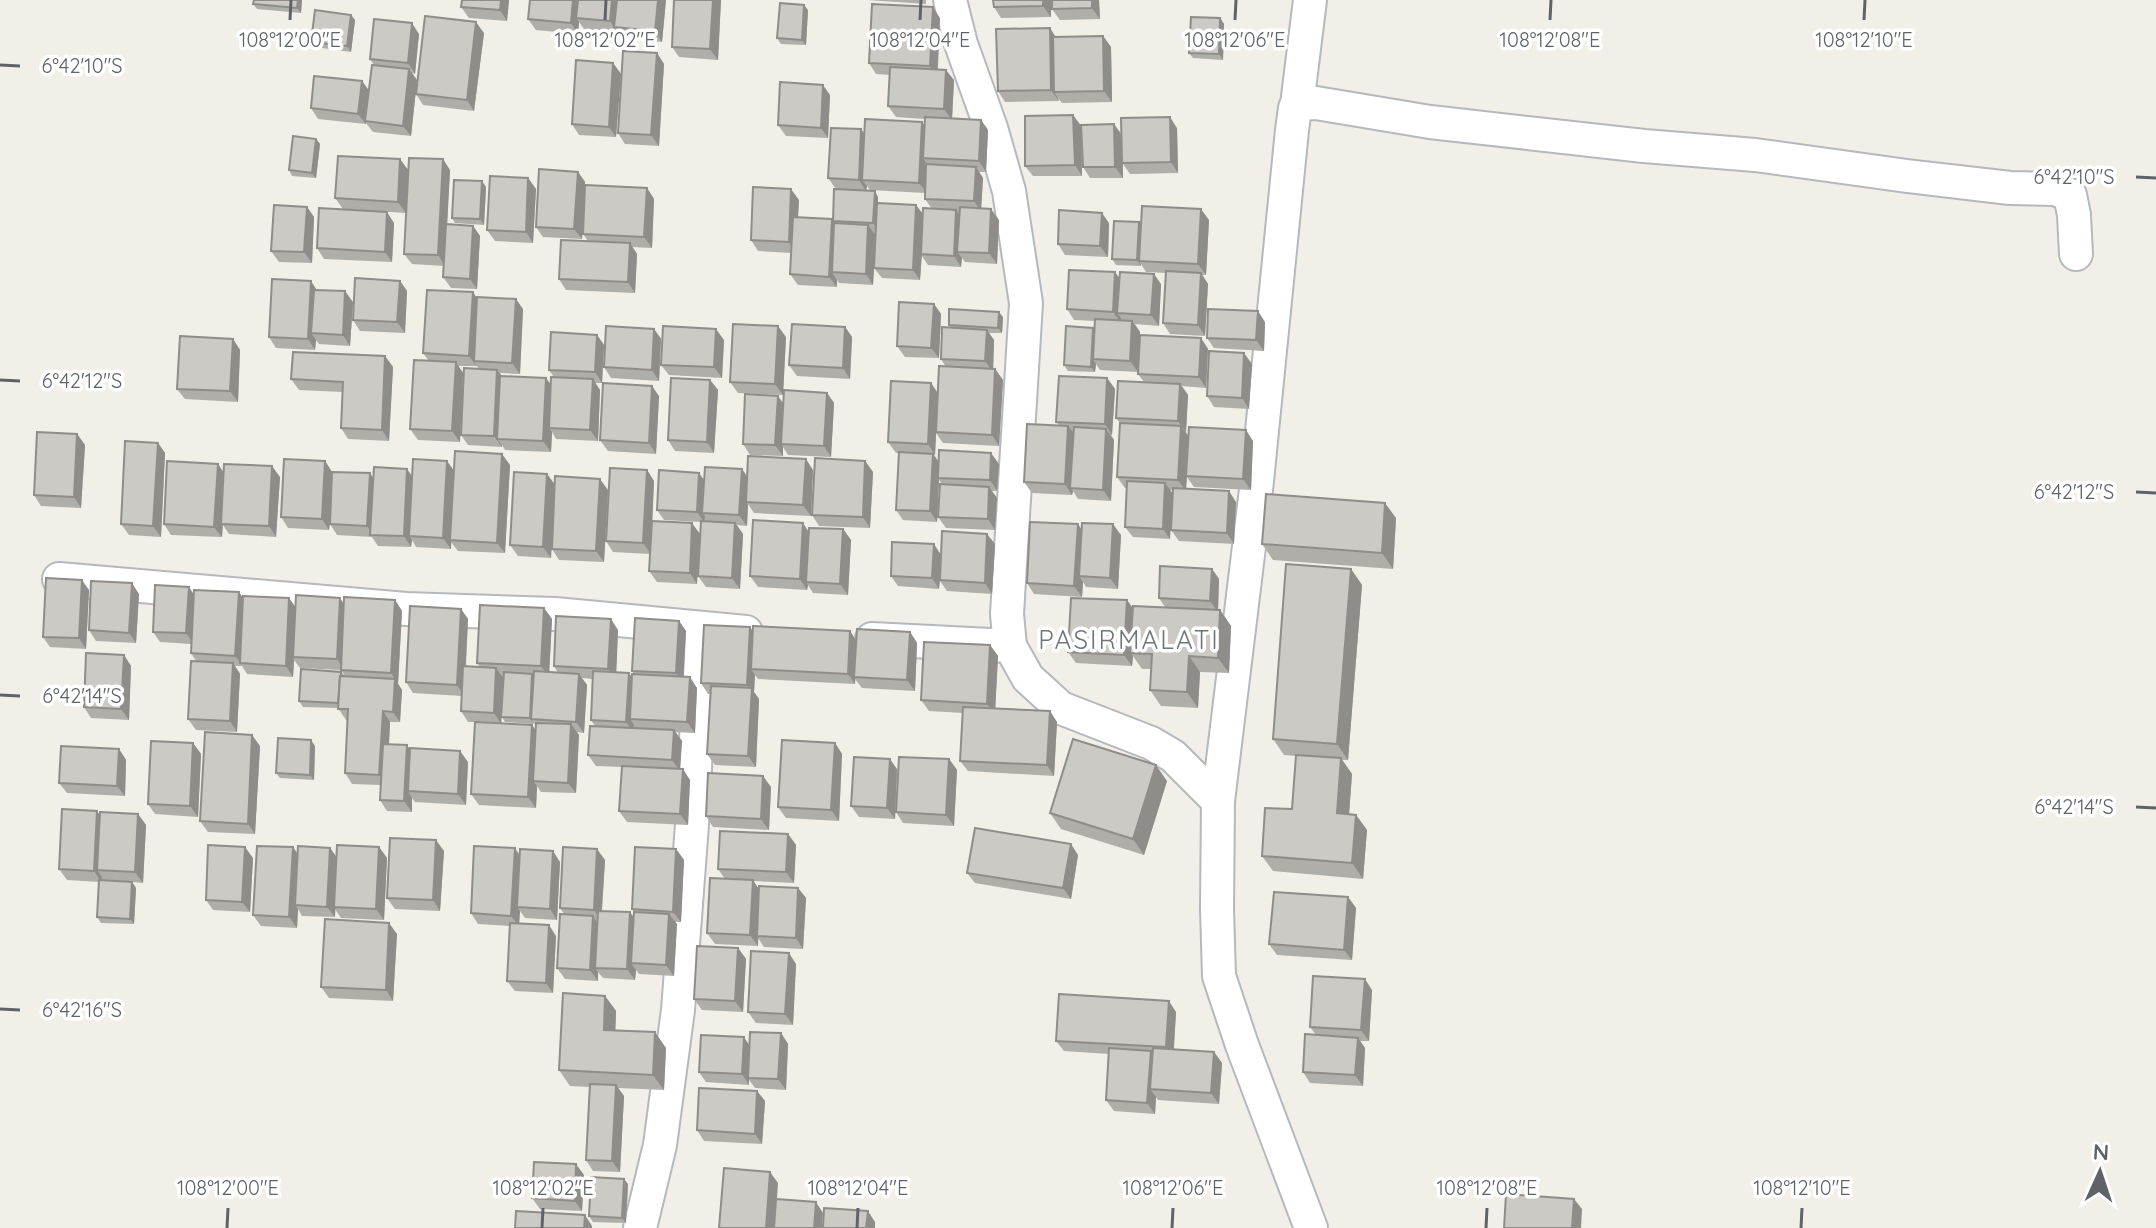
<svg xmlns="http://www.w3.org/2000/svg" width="2156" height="1228" viewBox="0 0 2156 1228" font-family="Quicksand,sans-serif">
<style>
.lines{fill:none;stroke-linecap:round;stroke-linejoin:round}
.street-casing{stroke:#b5b8bc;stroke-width:36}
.street{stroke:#fff;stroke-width:32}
.wall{fill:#afaea9;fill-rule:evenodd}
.shaded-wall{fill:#8f8d8a}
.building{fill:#cccac5;stroke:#8f8d8a;stroke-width:2}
.ticks{fill:none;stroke:#5f6368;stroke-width:3}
.labels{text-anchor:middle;stroke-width:7;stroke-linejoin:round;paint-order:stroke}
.quarter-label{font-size:26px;letter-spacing:2px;fill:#70757a;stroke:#fff}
.ticks-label{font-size:20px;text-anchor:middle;fill:#5f6368;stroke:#fff;stroke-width:7;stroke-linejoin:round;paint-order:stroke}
</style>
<rect width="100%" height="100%" fill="#f1efe8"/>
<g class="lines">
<defs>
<g id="street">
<polyline points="950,0 961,44 991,128 1009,191 1026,303 1007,614 1010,646 1028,678 1061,708 1151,743 1173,756 1218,801 1217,909 1219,976 1242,1045 1311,1228"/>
<polyline points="1297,105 1310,0"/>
<polyline points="59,579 406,609 555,614 746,632"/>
<polyline points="872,639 1010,646"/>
<polyline points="1218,801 1257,481 1292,130 1295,108 1299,104 1316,103 1430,122 1644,146 1755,155 1907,176 2010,188 2055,189 2070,195 2074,215 2076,254"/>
<polyline points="640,1228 660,1145 678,1010 694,798 700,629"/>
</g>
</defs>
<!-- street casing -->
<use href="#street" class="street-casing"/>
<!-- street -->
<use href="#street" class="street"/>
</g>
<!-- wall -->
<g class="wall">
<polygon points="254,0 302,0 301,13 257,9 253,4"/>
<polygon points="462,0 509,0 507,21 469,18 461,7"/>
<polygon points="666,0 662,42 622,38 617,32 584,29 579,22 578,34 536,30 528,19"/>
<polygon points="721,0 718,60 679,57 672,47"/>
<polygon points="867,0 926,0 926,4"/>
<polygon points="1051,0 1051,17 1001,18 994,7"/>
<polygon points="1052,0 1099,0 1100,19 1060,20 1052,9"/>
<polygon points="808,10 806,45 781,44 777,38"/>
<polygon points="351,15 355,20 351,52 315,47 311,42"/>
<path d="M940,18L938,69L954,80L952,118L981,120L988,130L986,172H979L983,178L981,209L999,220L997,264L965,262L962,258L961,267L928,265L922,256L920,280L882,278L874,268L873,285L839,283L837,280V287L798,285L790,274L791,253L758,251L751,240L799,200L798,217L832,219L836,189L828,178L864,134L922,122L925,126V119L896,117L888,106L890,75L876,74L869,63ZM867,186L870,190L925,193V199L932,209L923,214L916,205L878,203V197L866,191Z"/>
<polygon points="1220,18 1224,24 1223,60 1193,58 1189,53"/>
<polygon points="484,33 474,111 423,105 416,94"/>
<polygon points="419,34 415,74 412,73 417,80 411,136 373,132 366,123 366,124 318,119 311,108 362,81 369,91 374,65 370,59"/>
<polygon points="1103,36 1111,47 1112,102 1062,103 1058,98 1059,101 1005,102 998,91 1056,37"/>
<polygon points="657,53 664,64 659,146 625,144 618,133"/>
<polygon points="613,63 621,74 616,137 579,135 572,124"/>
<polygon points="830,95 828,138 786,136 778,125"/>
<polygon points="1073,115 1081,126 1082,176 1033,176 1025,166"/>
<polygon points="1177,128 1178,173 1130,174 1123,164 1123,178 1090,178 1083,167 1122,135"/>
<polygon points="316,139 320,144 316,178 292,176 289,170"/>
<polygon points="400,159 408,170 406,213 343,209 335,198"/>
<polygon points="450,170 447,224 473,226 480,236 477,289 451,288 443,277 444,266 412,264 404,254"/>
<polygon points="578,172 585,182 582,239 543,237 536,227"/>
<polygon points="528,178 536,189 533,243 495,241 487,230"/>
<polygon points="486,187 484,225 455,223 452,218"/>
<polygon points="647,188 654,199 652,248 632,247 637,254 635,293 566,290 559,279 588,241 583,234"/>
<polygon points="307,207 314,217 312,263 279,262 271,251"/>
<polygon points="1209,220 1206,275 1202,275 1208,284 1205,336 1170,334 1163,323 1165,273 1146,272 1141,264 1141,266 1116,265 1112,259 1139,222 1141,225"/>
<polygon points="394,223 392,262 324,259 317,248"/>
<polygon points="1109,223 1108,257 1065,255 1058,244"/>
<polygon points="1119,278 1161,284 1159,326 1135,324 1140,332 1138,372 1100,370 1096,364 1095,372 1068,371 1064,365 1094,329 1095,321 1074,320 1067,309"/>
<polygon points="400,281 407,291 405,333 360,331 353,320"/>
<polygon points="317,290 353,302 350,346 319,344 316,340 315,350 276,348 269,337"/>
<polygon points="477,298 523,309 520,374 500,373 502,376 551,385 554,377 549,370 597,335 604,345 602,383 595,383 600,390 598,441 556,439 552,432 551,452 505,450 502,445 502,447 468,445 461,435 479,369 477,366 458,366 463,373 460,442 418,440 410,429 429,361 423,353"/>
<polygon points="934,304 941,314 939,358 905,357 897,346"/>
<polygon points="1003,317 1002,333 989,333 994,340 993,369 995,369 1003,380 999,446 943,443 936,433 935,455 934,455 939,462 999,464 997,491 992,491 997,498 995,530 946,528 938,517 942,484 939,480 937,522 903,520 896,510 899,453 896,453 888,442 931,383 938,393 946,367 941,359 950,328 949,325"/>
<polygon points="1265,322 1264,351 1214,348 1207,338"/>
<polygon points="845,327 852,337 850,379 797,376 789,365"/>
<polygon points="654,329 661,339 659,381 611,378 604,367"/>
<polygon points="786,337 783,395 738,393 730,382"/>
<polygon points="1201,338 1208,349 1206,388 1182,386 1188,395 1186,432 1188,436 1253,441 1251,490 1194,487 1187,477 1186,488 1236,502 1234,544 1179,541 1171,530 1173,490 1170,490 1170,539 1133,537 1125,527 1127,488 1125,488 1117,477 1120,423 1116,418 1144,382 1138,374"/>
<polygon points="233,339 240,350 238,402 185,399 177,389"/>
<polygon points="724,340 722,378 669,375 661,365"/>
<polygon points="385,356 393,367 389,441 348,439 341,428 343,392 299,390 291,379"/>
<polygon points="1252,364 1249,409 1214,407 1207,396"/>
<polygon points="1107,378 1115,389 1112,435 1111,435 1114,440 1111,501 1078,499 1073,491 1072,495 1032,493 1024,482 1059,425 1056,422"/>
<polygon points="710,380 718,390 714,453 675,451 668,440"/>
<polygon points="827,393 834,403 831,457 788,455 783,447 783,456 750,455 743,444 783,403"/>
<polygon points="659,396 656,454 608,451 600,440"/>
<polygon points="77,434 85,445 81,508 41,506 34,495"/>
<polygon points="158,443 165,453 161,537 129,535 121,524"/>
<polygon points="325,461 332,472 370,473 373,479 412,476 510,465 505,553 458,551 451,542 451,549 416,547 412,540 411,547 378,546 372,537 337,535 330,524 329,530 288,528 281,517"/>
<polygon points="865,461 873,472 870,528 819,526 812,515"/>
<polygon points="218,464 224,473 280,477 276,537 229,534 223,525 222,537 171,535 164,524"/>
<polygon points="647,470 654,481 652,521 692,523 697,584 657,582 649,571 650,554 613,552 606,541"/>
<polygon points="813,470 811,516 754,513 748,504 747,526 737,525 743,534 740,589 706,587 698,576 701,522 664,520 657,510 699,473 704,480"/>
<polygon points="547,474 555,485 551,558 518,556 510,545"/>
<polygon points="608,490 604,562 559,560 552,549"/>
<polygon points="1396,518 1393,569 1273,560 1262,544"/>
<polygon points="843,529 851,540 848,595 813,593 808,585 807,590 758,587 750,576 809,531"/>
<polygon points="1081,529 1121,535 1118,589 1086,587 1083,582 1082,597 1034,594 1027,583"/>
<polygon points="995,544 992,594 947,591 940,581 939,589 898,586 891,576 941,554"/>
<polygon points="1212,569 1219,579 1218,610 1220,610 1231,626 1229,673 1200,672 1198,708 1161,706 1150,690 1151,669 1142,669 1133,656 1132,666 1076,663 1068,652 1133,608 1165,607 1159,598"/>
<polygon points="1351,569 1362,585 1348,760 1342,760 1352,774 1349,814 1356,815 1367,830 1363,879 1273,871 1262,856 1292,809 1296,756 1284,755 1273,739"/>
<polygon points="89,590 86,649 50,647 43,637"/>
<polygon points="239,592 243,598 295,607 395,600 402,611 398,684 402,690 400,722 390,722 389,744 468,762 466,805 415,802 412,798 412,812 387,811 380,800 380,785 352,784 345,773 348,720 346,720 338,708 303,707 299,701 341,672 345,676 341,670 300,668 294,660 293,677 247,674 242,666 235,666 240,674 237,732 196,730 188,719 196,661 191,653 191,644 160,642 153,632 194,594"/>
<polygon points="139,594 136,643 96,641 89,630"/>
<path d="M544,608L552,619L549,672L558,673L554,666L618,630L616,672L632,677L634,674L632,671L679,621L686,631L684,676L697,688L695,733L675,732L682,741L680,769L690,780L688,825L627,822L619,811L622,767L596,766L588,755L595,726L591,720L593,679L582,678L587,685L584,733L577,732L579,735L576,793L541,792L537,786L536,808L479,805L471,794L475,722H468L461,711L462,696L413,693L406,682L461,609L468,619L466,666L480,667L477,663ZM502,717L505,722L533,724L534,723L536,726V730L501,724Z"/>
<polygon points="750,627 753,632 850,631 856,640 910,632 917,643 915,691 862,688 855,679 855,684 758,679 755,675 754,692 759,699 756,767 715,765 707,754 710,694 708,694 701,683"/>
<polygon points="990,645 998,656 995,709 1057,722 1054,776 968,771 960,761 963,713 929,711 921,700"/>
<polygon points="124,655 131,666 129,720 91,718 84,707"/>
<polygon points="193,743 201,754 198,817 155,814 148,804"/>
<polygon points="835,743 842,754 839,821 786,818 778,807"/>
<polygon points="260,746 255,834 208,832 200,821"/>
<polygon points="315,746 314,780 280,778 276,773"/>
<polygon points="119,749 126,760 125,796 67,793 59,783"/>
<polygon points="949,759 957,770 954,826 903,823 896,812"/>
<polygon points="897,769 895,819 859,817 851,806"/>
<polygon points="1167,781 1144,855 1061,829 1050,813"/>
<polygon points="771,787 769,830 713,827 706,816"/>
<polygon points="97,811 100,815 138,814 146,825 143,883 132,882 136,888 134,924 101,923 97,917 99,882 67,880 59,869"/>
<polygon points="788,834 796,845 794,883 753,881 759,889 798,888 806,898 803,949 764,947 758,938 758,946 715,944 707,933 725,879 718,869"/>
<polygon points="293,847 298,854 330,848 336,857 379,847 387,858 384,920 341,918 335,909 335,917 302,916 298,909 297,928 261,926 253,915"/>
<polygon points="676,849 684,860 681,922 675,922 677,924 674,976 639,974 636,970 635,980 603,978 598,972 598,981 565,979 557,968 564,914 560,908 605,860 602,911 634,917 634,912 632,909"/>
<polygon points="444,851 440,911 395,909 387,898"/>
<polygon points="1078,855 1071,899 975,883 967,873"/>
<polygon points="520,856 560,862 557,920 525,918 520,911 519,923 556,936 553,993 515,991 507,981 510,926 478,924 471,913"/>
<polygon points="253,858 250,912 213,910 206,900"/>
<polygon points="1348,897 1356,908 1352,960 1277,955 1269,944"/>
<polygon points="397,934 393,1001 329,998 321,987"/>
<polygon points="738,948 746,959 743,1012 702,1010 694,999"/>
<polygon points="796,964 793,1025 756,1023 748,1012"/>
<polygon points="1372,990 1369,1041 1360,1041 1365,1048 1363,1086 1310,1083 1303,1072 1316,1035 1310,1027"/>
<polygon points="605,996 616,1011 615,1030 666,1048 664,1090 618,1088 624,1096 620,1172 593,1171 586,1160 590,1087 570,1086 559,1070"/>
<polygon points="1176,1012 1174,1050 1214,1052 1222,1063 1219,1104 1158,1100 1156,1097 1155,1114 1114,1111 1106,1100 1109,1054 1064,1051 1056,1041"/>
<polygon points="781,1033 788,1044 786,1090 755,1088 749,1080 749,1085 706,1082 699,1072 749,1045"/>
<polygon points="757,1091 765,1101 762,1144 704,1141 697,1130"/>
<polygon points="584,1175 582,1211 540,1209 532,1198"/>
<polygon points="628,1184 626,1223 593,1222 589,1216"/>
</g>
<!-- shaded-wall -->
<g class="shaded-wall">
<polygon points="298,0 302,0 301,13 297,8"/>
<polygon points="501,0 509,0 507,21 500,10"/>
<polygon points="573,0 581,0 576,18 579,22 578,34 571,23"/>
<polygon points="612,0 620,0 614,27 617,32 610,21"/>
<polygon points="658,0 666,0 662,42 655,31"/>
<polygon points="713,0 721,0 718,60 710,49"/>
<polygon points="1043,0 1051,0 1051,17 1043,6"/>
<polygon points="1092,0 1099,0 1100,19 1092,8"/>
<polygon points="804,5 808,10 806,45 802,40"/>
<polygon points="933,7 940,18 937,77 930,66"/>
<polygon points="351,15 355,20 351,52 347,46"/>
<polygon points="1220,18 1224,24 1223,60 1219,54"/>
<polygon points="476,22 484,33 474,111 467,100"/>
<polygon points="412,23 419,34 415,74 408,63"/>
<polygon points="1050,28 1057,39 1054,92 1058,98 1059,101 1051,90"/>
<polygon points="1103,36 1111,47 1112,102 1104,91"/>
<polygon points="657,53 664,64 659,146 651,135"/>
<polygon points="613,63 621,74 616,137 609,127"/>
<polygon points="409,69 417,80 411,136 403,126"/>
<polygon points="946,70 954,80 952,120 944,109"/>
<polygon points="362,81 370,92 366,124 358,114"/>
<polygon points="823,85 830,95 828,138 821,128"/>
<polygon points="1073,115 1081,126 1082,176 1075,165"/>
<polygon points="1170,117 1177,128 1178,173 1171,162"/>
<polygon points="981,120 988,130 986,172 979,161"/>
<polygon points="922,122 930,133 923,158 928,166 927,193 919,183"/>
<polygon points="1114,124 1122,135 1123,178 1115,167"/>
<polygon points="861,129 869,140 862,180 867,186 866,191 859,180"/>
<polygon points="316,139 320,144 316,178 312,173"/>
<polygon points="400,159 408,170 406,213 398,202"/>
<polygon points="443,159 450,170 445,266 438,255"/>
<polygon points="976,167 983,178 981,212 974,201"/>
<polygon points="578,172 585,182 582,239 574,229"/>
<polygon points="528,178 536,189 533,243 526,232"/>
<polygon points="482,181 486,187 484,225 480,219"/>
<polygon points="647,188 654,199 652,248 644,237"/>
<polygon points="791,189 799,200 796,253 789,242"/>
<polygon points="875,191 878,197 877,229 873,223"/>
<polygon points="916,205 924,216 920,280 913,270"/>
<polygon points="307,207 314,217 312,263 304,252"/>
<polygon points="991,209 999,220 997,264 989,253"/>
<polygon points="1201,209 1209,220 1206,275 1198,264"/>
<polygon points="956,210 964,221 957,252 962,258 961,267 954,256"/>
<polygon points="387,212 394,223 392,262 385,252"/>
<polygon points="1102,213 1109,223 1108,257 1100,246"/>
<polygon points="832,219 840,230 832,272 837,280 837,287 829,277"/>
<polygon points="1139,222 1143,227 1139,261 1141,266 1137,260"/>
<polygon points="868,225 876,236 873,285 866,274"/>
<polygon points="473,226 480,236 477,289 470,279"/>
<polygon points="630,243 637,254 635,293 628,282"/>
<polygon points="1115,272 1123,283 1117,313 1121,318 1121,323 1113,312"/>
<polygon points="1201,273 1208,284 1205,336 1198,325"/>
<polygon points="1154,274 1161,284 1159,326 1151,315"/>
<polygon points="311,281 318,292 311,333 316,340 315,350 308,339"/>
<polygon points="400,281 407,291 405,333 397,322"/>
<polygon points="345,291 353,302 350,346 343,335"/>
<polygon points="473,292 480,303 474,361 477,367 469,356"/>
<polygon points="516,299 523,309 520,374 512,363"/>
<polygon points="934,304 941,314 939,358 931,348"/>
<polygon points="1258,311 1265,322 1264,351 1256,340"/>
<polygon points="999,312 1003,317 1002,333 998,328"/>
<polygon points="1132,321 1140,332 1138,372 1130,361"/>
<polygon points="778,326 786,337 783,395 775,384"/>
<polygon points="845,327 852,337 850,379 843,368"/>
<polygon points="1093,328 1093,359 1096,364 1095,372 1091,367"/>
<polygon points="654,329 661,339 659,381 652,370"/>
<polygon points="716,329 724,340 722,378 714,367"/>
<polygon points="987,330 994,340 993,372 985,361"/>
<polygon points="597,335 604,345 602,383 595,372"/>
<polygon points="1201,338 1208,349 1206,388 1199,377"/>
<polygon points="233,339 240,350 238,402 230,391"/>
<polygon points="1244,353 1252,364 1249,409 1242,398"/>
<polygon points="385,356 393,367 389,441 382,430"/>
<polygon points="456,362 463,373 460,442 452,431"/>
<polygon points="995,369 1003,380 999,446 992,435"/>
<polygon points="497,370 505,380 497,439 502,445 502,447 494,436"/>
<polygon points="546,378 554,389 549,428 552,432 551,452 543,441"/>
<polygon points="1107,378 1115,389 1112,435 1105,424"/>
<polygon points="593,379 600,390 598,441 590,430"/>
<polygon points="710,380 718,390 714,453 707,442"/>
<polygon points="931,383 938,394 935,455 928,444"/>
<polygon points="1180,384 1188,395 1186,432 1178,421"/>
<polygon points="652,386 659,396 656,454 649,443"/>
<polygon points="827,393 834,403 831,457 824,446"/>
<polygon points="778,396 785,406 781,444 783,447 783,456 775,445"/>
<polygon points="1068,426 1076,436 1070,488 1073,491 1072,495 1065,484"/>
<polygon points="1181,426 1189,437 1186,491 1178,480"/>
<polygon points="1106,429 1114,440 1111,501 1103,490"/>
<polygon points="1246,430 1253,441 1251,490 1243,479"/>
<polygon points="77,434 85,445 81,508 74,497"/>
<polygon points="158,443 165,453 161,537 153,526"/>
<polygon points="991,453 999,464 997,491 990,480"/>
<polygon points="502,454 510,465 505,553 497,543"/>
<polygon points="933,454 940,464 938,478 939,480 937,522 930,511"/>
<polygon points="806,459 813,470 811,516 803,505"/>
<polygon points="325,461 332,472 329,530 322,519"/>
<polygon points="447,461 455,472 451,549 443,538"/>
<polygon points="865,461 873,472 870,528 863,517"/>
<polygon points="218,464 225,475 222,537 214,527"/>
<polygon points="272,466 280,477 276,537 269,526"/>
<polygon points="407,469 415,480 409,536 412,540 411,547 404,536"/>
<polygon points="742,469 749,479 746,502 748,504 747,526 739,515"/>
<polygon points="647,470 654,481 651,554 643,543"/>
<polygon points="370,473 377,484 373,535 367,526"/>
<polygon points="699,473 706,483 702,513 705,516 704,522 697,512"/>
<polygon points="547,474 555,485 551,558 543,547"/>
<polygon points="600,479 608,490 604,562 596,551"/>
<polygon points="1165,483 1173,494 1170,539 1163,529"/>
<polygon points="989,487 997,498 995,530 988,519"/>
<polygon points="1229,491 1236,502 1234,544 1227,533"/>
<polygon points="1385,503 1396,518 1393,569 1382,553"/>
<polygon points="692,523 700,534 697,584 690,573"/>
<polygon points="735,523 743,534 740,589 732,578"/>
<polygon points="803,523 810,534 806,582 808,585 807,590 800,579"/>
<polygon points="1078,524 1085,535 1079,576 1083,582 1082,597 1074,586"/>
<polygon points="1113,524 1121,535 1118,589 1110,578"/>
<polygon points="843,529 851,540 848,595 840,584"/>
<polygon points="987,534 995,544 992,594 985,583"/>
<polygon points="934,544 941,555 939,589 932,578"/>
<polygon points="1212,569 1219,579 1218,612 1210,601"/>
<polygon points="1351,569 1362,585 1348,760 1337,744"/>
<polygon points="82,580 89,590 86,649 79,638"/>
<polygon points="132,583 139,594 136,643 129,633"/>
<polygon points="189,587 196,598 194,644 186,633"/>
<polygon points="239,592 246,603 241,663 235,656"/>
<polygon points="289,598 297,609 293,657 294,660 293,677 286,666"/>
<polygon points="340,598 347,609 344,670 337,659"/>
<polygon points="395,600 402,611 398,684 391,673"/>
<polygon points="1127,600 1135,611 1130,653 1133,656 1132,666 1124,655"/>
<polygon points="544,608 552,619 549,677 541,666"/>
<polygon points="461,609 468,619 464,696 457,685"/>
<polygon points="1220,610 1231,626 1229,673 1218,658"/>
<polygon points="611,619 618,630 616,680 608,669"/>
<polygon points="679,621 686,631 683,684 676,673"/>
<polygon points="750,627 757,638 751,669 755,675 754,692 759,699 756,767 748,756 751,692 747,685"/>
<polygon points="850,631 857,642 855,684 848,674"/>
<polygon points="910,632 917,643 915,691 907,680"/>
<polygon points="990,645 998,656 995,714 987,704"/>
<polygon points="124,655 131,666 129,720 121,709"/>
<polygon points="1189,656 1200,672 1198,708 1187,692"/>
<polygon points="233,663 240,674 237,732 230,721"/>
<polygon points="496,668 504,679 501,724 494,713"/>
<polygon points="629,673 636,684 630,719 634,725 634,733 626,722"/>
<polygon points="532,674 536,679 531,719 533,724 530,718"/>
<polygon points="579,674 587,685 584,733 576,722"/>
<polygon points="690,677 697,688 695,733 687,722"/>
<polygon points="395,679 402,690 400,722 393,712"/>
<polygon points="383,711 390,722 387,786 379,775"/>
<polygon points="1050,711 1057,722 1054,776 1047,765"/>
<polygon points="571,724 579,735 576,793 568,783"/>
<polygon points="532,725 540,736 533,781 537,786 536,808 528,797"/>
<polygon points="674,730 682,741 680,771 672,760"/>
<polygon points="252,735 260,746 255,834 248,824"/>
<polygon points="311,740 315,746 314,780 310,775"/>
<polygon points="193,743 201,754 198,817 190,806"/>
<polygon points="835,743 842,754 839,821 831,810"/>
<polygon points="407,745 414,756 408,791 412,798 412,812 404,801"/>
<polygon points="119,749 126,760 125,796 117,786"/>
<polygon points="460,751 468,762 466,805 458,794"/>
<polygon points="1341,758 1352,774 1348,829 1337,813"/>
<polygon points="890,759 897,769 895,819 887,808"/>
<polygon points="949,759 957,770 954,826 946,815"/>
<polygon points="1156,765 1167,781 1144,855 1133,839"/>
<polygon points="683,769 690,780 688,825 680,814"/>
<polygon points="763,776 771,787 769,830 761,819"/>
<polygon points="97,811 104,822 97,870 102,877 101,882 94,871"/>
<polygon points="138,814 146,825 143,883 135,872"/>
<polygon points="1356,815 1367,830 1363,879 1352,863"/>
<polygon points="788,834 796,845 794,883 786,872"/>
<polygon points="436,840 444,851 440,911 433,900"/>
<polygon points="1071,844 1078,855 1071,899 1063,888"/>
<polygon points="245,847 253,858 250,912 242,902"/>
<polygon points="293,847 300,858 295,905 298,909 297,928 289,917"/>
<polygon points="379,847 387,858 384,920 376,909"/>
<polygon points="330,848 338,859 335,917 327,907"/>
<polygon points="515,848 522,859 517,907 520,911 519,926 511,916"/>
<polygon points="597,849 605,860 601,921 594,910"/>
<polygon points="676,849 684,860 681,922 673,912"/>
<polygon points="553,851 560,862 557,920 550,909"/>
<polygon points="753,880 760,891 758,946 750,935"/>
<polygon points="132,882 136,888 134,924 130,919"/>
<polygon points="798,888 806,898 803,949 796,938"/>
<polygon points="1348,897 1356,908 1352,960 1344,950"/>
<polygon points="630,912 638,923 631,963 636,970 635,980 627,969"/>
<polygon points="669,914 677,924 674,976 666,965"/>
<polygon points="593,916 600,927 595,968 598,972 598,981 590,970"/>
<polygon points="389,923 397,934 393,1001 386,990"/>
<polygon points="549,925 556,936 553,993 546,983"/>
<polygon points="738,948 746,959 743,1012 735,1001"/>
<polygon points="789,953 796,964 793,1025 785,1014"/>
<polygon points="1365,979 1372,990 1369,1041 1361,1030"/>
<polygon points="605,996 616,1011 615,1045 604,1030"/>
<polygon points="1169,1001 1176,1012 1173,1058 1166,1047"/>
<polygon points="655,1032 666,1048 664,1090 653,1075"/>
<polygon points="781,1033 788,1044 786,1090 778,1079"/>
<polygon points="744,1037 751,1048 748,1078 749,1080 749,1085 742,1074"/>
<polygon points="1358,1038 1365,1048 1363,1086 1355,1075"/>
<polygon points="1151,1051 1158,1062 1150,1089 1156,1097 1155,1114 1147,1103"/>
<polygon points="1214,1052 1222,1063 1219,1104 1211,1093"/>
<polygon points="616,1085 624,1096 620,1172 612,1161"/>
<polygon points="757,1091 765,1101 762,1144 755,1134"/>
<polygon points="576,1164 584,1175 582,1211 575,1201"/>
<polygon points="770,1172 778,1183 775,1228 766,1228"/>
<polygon points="624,1179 628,1184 626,1223 622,1218"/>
<polygon points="1574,1199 1582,1209 1581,1228 1572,1228"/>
<polygon points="816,1202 823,1213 822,1228 814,1228"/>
<polygon points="868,1211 875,1222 875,1228 866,1228"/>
<polygon points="585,1215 592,1226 592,1228 584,1228"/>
</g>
<!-- building -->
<g class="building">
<polygon points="254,0 298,0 297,8 253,4"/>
<polygon points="462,0 501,0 500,10 461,7"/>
<polygon points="530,0 573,0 571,23 528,19"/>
<polygon points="578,0 612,0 610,21 576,18"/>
<polygon points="617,0 658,0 655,31 614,27"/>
<polygon points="674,0 713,0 710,49 672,47"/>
<polygon points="993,0 1043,0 1043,6 994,7"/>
<polygon points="1052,0 1092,0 1092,8 1052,9"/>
<polygon points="780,3 804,5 802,40 777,38"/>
<polygon points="872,4 933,7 930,66 869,63"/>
<polygon points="315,10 351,15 347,46 311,42"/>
<polygon points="425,16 476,22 467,100 416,94"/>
<polygon points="1191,17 1220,18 1219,54 1189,53"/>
<polygon points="374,19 412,23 408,63 370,59"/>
<polygon points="1050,28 1051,90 998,91 996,29"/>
<polygon points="1103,36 1104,91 1054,92 1053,37"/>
<polygon points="623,51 657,53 651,135 618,133"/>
<polygon points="576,60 613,63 609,127 572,124"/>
<polygon points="372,65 409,69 403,126 365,121"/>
<polygon points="890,67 946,70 944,109 888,106"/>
<polygon points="314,76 362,81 358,114 311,108"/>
<polygon points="780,82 823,85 821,128 778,125"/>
<polygon points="1073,115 1075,165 1025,166 1025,116"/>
<polygon points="925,117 981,120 979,161 923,158"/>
<polygon points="1170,117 1171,162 1122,163 1121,118"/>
<polygon points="865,119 922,122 919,183 862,180"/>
<polygon points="1114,124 1115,167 1083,167 1081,125"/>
<polygon points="831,128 861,129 859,180 828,178"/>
<polygon points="293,136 316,139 312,173 289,170"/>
<polygon points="338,156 400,159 398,202 335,198"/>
<polygon points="409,158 443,159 438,255 404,254"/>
<polygon points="926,164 976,167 974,201 925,199"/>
<polygon points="539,169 578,172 574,229 536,227"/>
<polygon points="490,176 528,178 526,232 487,230"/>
<polygon points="454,180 482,181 480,219 452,218"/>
<polygon points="585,185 647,188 644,237 583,234"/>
<polygon points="753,187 791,189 789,242 751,240"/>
<polygon points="834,189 875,191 873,223 833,221"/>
<polygon points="877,203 916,205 913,270 874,268"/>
<polygon points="274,205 307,207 304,252 271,251"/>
<polygon points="1142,206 1201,209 1198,264 1139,261"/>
<polygon points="960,207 991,209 989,253 957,252"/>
<polygon points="319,208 387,212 385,252 317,248"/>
<polygon points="923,208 956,210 954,256 921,254"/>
<polygon points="1059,210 1102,213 1100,246 1058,244"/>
<polygon points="793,217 832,219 829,277 790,274"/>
<polygon points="1114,221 1139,222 1137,260 1112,259"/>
<polygon points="834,223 868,225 866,274 832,272"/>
<polygon points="446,224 473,226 470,279 443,277"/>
<polygon points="561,240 630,243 628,282 559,279"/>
<polygon points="1069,270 1115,272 1113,312 1067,309"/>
<polygon points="1166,271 1201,273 1198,325 1163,323"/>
<polygon points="1120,272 1154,274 1151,315 1117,313"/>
<polygon points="355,278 400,281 397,322 353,320"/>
<polygon points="272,279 311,281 308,339 269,337"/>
<polygon points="314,290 345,291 343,335 311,333"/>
<polygon points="427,290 473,292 469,356 423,353"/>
<polygon points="477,297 516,299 512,363 474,361"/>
<polygon points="899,302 934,304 931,348 897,346"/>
<polygon points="949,309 999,312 998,328 949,325"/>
<polygon points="1208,309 1258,311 1256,340 1207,338"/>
<polygon points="1095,319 1132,321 1130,361 1093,359"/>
<polygon points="733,324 778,326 775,384 730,382"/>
<polygon points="792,324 845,327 843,368 789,365"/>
<polygon points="606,326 654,329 652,370 604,367"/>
<polygon points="663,326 716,329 714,367 661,365"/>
<polygon points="1066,326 1093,328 1091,367 1064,365"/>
<polygon points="942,327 987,330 985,361 941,359"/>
<polygon points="551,332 597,335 595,372 549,370"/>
<polygon points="1140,335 1201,338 1199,377 1138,374"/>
<polygon points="180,336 233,339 230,391 177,389"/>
<polygon points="1209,351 1244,353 1242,398 1207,396"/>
<polygon points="293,352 385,356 382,430 341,428 343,382 291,379"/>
<polygon points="414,360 456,362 452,431 410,429"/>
<polygon points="939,366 995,369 992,435 936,432"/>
<polygon points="464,368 497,370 494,436 461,435"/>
<polygon points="500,376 546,378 543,441 497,439"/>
<polygon points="1059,376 1107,378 1105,424 1056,422"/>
<polygon points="551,377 593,379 590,430 549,428"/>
<polygon points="671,378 710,380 707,442 668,440"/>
<polygon points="891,381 931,383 928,444 888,442"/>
<polygon points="1118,381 1180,384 1178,421 1116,418"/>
<polygon points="603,383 652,386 649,443 600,440"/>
<polygon points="784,390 827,393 824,446 781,444"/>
<polygon points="745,394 778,396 775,445 743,444"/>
<polygon points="1120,423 1181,426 1178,480 1117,477"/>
<polygon points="1027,424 1068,426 1065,484 1024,482"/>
<polygon points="1074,427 1106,429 1103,490 1070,488"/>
<polygon points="1189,427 1246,430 1243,479 1186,476"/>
<polygon points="37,432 77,434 74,497 34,495"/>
<polygon points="125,441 158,443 153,526 121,524"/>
<polygon points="939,450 991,453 990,480 938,478"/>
<polygon points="455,451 502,454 497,543 450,540"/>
<polygon points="899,452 933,454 930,511 896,510"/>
<polygon points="748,456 806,459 803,505 746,502"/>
<polygon points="815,458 865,461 863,517 812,515"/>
<polygon points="284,459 325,461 322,519 281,517"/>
<polygon points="413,459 447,461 443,538 409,536"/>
<polygon points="167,461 218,464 214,527 164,524"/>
<polygon points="224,464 272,466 269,526 221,524"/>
<polygon points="374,467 407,469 404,536 370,535"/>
<polygon points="705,467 742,469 739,515 702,513"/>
<polygon points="610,468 647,470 643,543 606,541"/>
<polygon points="659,470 699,473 697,512 657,510"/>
<polygon points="332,472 370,473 367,526 330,524"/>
<polygon points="514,472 547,474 543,547 510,545"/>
<polygon points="555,476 600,479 596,551 552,549"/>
<polygon points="1127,481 1165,483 1163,529 1125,527"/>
<polygon points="940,484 989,487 988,519 938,517"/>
<polygon points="1173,488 1229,491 1227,533 1171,530"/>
<polygon points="1266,494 1385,503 1382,553 1262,544"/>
<polygon points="753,520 803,523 800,579 750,576"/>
<polygon points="652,521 692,523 690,573 649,571"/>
<polygon points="701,521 735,523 732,578 698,576"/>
<polygon points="1030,522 1078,524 1074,586 1027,583"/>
<polygon points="1082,523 1113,524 1110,578 1079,576"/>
<polygon points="809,528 843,529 840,584 806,582"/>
<polygon points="942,531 987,534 985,583 940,580"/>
<polygon points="892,542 934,544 932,578 891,576"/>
<polygon points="1286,564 1351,569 1337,744 1273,739"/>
<polygon points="1160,566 1212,569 1210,601 1159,598"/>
<polygon points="46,578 82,580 79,638 43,637"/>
<polygon points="91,581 132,583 129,633 89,630"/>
<polygon points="155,585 189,587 186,633 153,632"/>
<polygon points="194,590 239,592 235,656 191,653"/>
<polygon points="296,595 340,598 337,659 293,657"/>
<polygon points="243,596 289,598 286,666 240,663"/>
<polygon points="344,597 395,600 391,673 341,670"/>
<polygon points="1071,598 1127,600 1124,655 1068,652"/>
<polygon points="480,605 544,608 541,666 477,663"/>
<polygon points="410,606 461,609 457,685 406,682"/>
<polygon points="1133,606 1220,610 1218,658 1189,656 1187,692 1150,690 1152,654 1130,653"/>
<polygon points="556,616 611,619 608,669 554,666"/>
<polygon points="635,618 679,621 676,673 632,671"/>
<polygon points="704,625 750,627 747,685 701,683"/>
<polygon points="753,626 850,631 848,674 751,669"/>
<polygon points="857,629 910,632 907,680 854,677"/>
<polygon points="924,642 990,645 987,704 921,700"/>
<polygon points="86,653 124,655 121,709 84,707"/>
<polygon points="191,661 233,663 230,721 188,719"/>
<polygon points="463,666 496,668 494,713 461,711"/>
<polygon points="301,669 341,672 341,676 340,676 338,703 299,701"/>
<polygon points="534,671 579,674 576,722 531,719"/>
<polygon points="593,671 629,673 626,722 591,720"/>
<polygon points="504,672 532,674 530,718 501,717"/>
<polygon points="632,674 690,677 687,722 630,719"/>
<polygon points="340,676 395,679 393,712 383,711 379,775 345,773 348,709 338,709"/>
<polygon points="711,686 752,688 748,756 707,754"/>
<polygon points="963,707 1050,711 1047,765 960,761"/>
<polygon points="475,722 532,725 528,797 471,794"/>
<polygon points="536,723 571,724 568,783 533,781"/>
<polygon points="590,726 674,730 672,760 588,755"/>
<polygon points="205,732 252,735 248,824 200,821"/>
<polygon points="278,738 311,740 310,775 276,773"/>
<polygon points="1073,739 1156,765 1133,839 1050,813"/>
<polygon points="782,740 835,743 831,810 778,807"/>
<polygon points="151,741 193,743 190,806 148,804"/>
<polygon points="383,744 407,745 404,801 380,800"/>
<polygon points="61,746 119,749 117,786 59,783"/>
<polygon points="410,748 460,751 458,794 408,791"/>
<polygon points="1296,755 1341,758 1337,813 1356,815 1352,863 1262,856 1265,808 1292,809"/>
<polygon points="854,757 890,759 887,808 851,806"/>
<polygon points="899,757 949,759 946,815 896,812"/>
<polygon points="622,766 683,769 680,814 619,811"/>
<polygon points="708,773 763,776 761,819 706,816"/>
<polygon points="62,809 97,811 94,871 59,869"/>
<polygon points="100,812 138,814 135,872 97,870"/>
<polygon points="975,828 1071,844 1063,888 967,873"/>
<polygon points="720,831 788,834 786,872 718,869"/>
<polygon points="390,838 436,840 433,900 387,898"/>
<polygon points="208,845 245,847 242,902 206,900"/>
<polygon points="337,845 379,847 376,909 334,907"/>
<polygon points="257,846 293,847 289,917 253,915"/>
<polygon points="298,846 330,848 327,907 295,905"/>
<polygon points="474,846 515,848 511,916 471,913"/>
<polygon points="563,847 597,849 594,910 560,908"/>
<polygon points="635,847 676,849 673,912 632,909"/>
<polygon points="520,849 553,851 550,909 517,907"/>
<polygon points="710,878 753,880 750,935 707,933"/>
<polygon points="99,880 132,882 130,919 97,917"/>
<polygon points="759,886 798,888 796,938 757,936"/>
<polygon points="1274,892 1348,897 1344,950 1269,944"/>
<polygon points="598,911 630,912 627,969 595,968"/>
<polygon points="634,912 669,914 666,965 631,963"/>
<polygon points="560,914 593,916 590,970 557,968"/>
<polygon points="325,919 389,923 386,990 321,987"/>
<polygon points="510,923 549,925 546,983 507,981"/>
<polygon points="697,946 738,948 735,1001 694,999"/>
<polygon points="751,951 789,953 785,1014 748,1012"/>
<polygon points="1313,976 1365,979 1361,1030 1310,1027"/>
<polygon points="563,993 605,996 604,1030 655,1032 653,1075 559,1070"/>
<polygon points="1059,994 1169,1001 1166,1047 1056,1041"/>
<polygon points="750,1032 781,1033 778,1079 748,1078"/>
<polygon points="1305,1034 1358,1038 1355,1075 1303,1072"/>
<polygon points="701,1035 744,1037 742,1074 699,1072"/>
<polygon points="1109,1048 1151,1051 1147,1103 1106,1100"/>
<polygon points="1153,1048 1214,1052 1211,1093 1150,1089"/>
<polygon points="590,1084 616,1085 612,1161 586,1160"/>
<polygon points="699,1088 757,1091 755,1134 697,1130"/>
<polygon points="534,1162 576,1164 575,1201 532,1198"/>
<polygon points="724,1168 770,1172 766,1228 719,1228"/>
<polygon points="591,1177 624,1179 622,1218 589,1216"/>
<polygon points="1506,1194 1574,1199 1572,1228 1504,1228"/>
<polygon points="776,1199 816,1202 814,1228 774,1228"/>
<polygon points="824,1208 868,1211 866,1228 823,1228"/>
<polygon points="516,1211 585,1215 584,1228 515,1228"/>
</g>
<!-- ticks -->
<path class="ticks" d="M290,20L291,0M605,20L606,0M920,20L921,0M1235,20L1236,0M1550,20L1551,0M1864,20L1865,0M0,65L20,66M2136,177L2156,178M0,380L20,381M2136,492L2156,493M0,695L20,696M2136,807L2156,808M0,1009L20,1010M227,1228L228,1208M542,1228L543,1208M857,1228L858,1208M1172,1228L1173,1208M1486,1228L1487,1208M1801,1228L1802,1208"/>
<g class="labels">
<!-- quarter labels -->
<g class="quarter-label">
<text x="1129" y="649">PASIRMALATI</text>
</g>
</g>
<g class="ticks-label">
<text x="290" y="47">108°12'00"E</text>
<text x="605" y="47">108°12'02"E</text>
<text x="920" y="47">108°12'04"E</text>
<text x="1235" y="47">108°12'06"E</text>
<text x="1550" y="47">108°12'08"E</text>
<text x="1864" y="47">108°12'10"E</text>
<text x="82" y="73">6°42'10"S</text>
<text x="2074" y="184">6°42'10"S</text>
<text x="82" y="388">6°42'12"S</text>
<text x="2074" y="499">6°42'12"S</text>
<text x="82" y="703">6°42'14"S</text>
<text x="2074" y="814">6°42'14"S</text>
<text x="82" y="1017">6°42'16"S</text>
<text x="228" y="1195">108°12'00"E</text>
<text x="543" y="1195">108°12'02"E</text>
<text x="858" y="1195">108°12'04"E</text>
<text x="1173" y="1195">108°12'06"E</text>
<text x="1487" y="1195">108°12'08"E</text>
<text x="1802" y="1195">108°12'10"E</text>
</g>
<!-- north arrow -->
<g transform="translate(2100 1172) rotate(3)" stroke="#ffffff" stroke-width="6" paint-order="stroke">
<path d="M0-6L14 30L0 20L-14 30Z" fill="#5f6368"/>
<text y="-12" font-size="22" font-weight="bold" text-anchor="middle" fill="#5f6368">N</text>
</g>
</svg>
